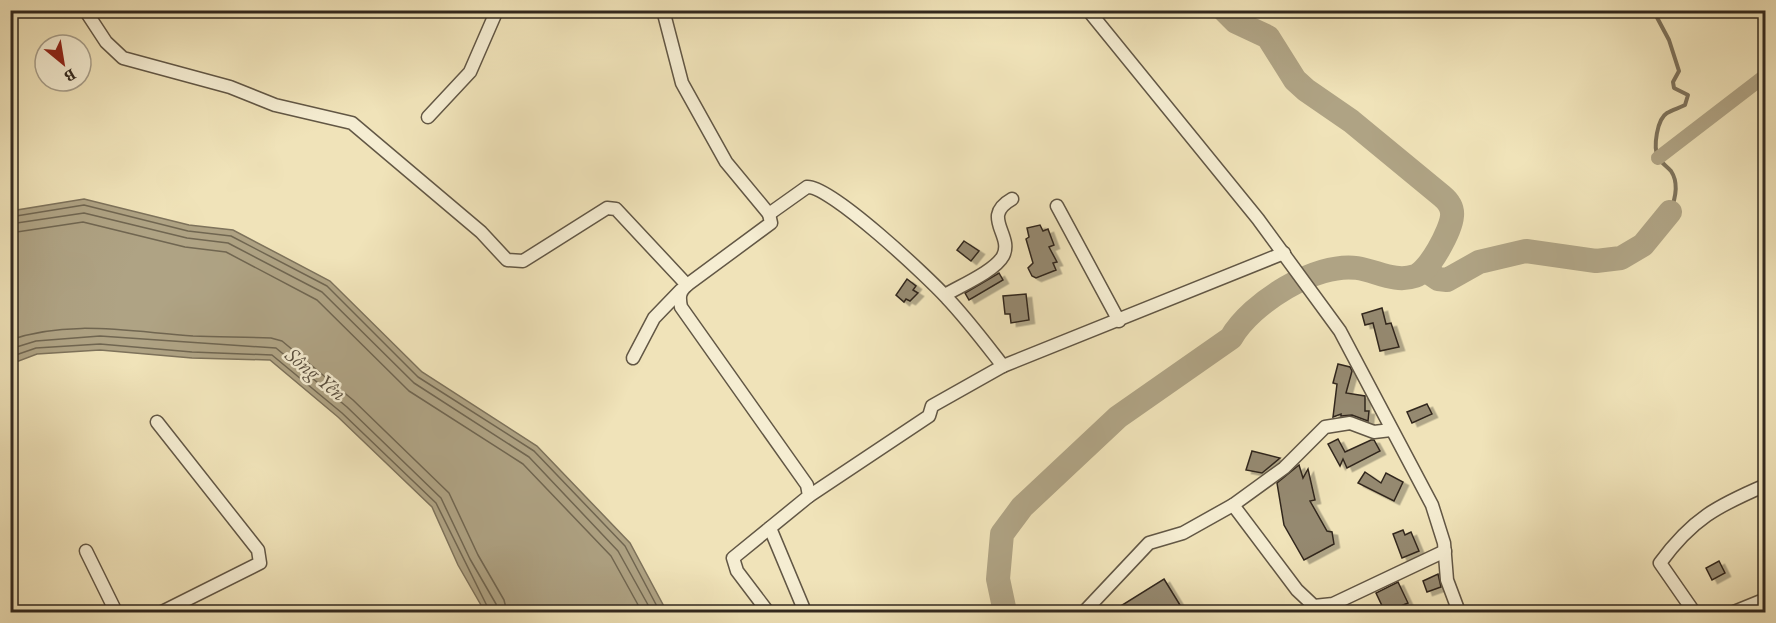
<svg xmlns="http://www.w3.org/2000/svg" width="1776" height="623" viewBox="0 0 1776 623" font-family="'EB Garamond',serif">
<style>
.water{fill:#afa384;stroke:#7d725b;stroke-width:1.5}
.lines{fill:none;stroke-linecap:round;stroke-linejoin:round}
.shore{stroke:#706651;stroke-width:1.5}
.stream{stroke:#7d725b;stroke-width:4}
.canal{stroke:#afa384;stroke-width:14}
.river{stroke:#afa384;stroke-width:24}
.building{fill:#95896f;stroke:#32281e;stroke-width:1.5;filter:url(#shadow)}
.minor-casing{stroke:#625745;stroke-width:15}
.minor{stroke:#f5edd2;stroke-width:12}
.labels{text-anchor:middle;stroke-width:5;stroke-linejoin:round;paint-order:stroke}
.water-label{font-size:21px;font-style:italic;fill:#584d3d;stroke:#f5edd2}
</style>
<defs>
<filter id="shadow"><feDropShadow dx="5.5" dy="3.5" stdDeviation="0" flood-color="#0004"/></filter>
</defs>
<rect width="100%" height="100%" fill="#f0e3b9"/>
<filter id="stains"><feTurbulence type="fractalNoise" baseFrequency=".00333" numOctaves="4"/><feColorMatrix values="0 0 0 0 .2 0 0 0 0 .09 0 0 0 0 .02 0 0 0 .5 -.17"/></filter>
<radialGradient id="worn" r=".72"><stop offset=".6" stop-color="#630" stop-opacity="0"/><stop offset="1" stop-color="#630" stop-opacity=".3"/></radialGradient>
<!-- water -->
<polygon class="water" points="84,199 189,225 233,230 330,281 422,372 537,446 630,543 667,612 485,612 458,565 432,507 338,417 270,360 192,358 100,350 37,354 11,364 11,211"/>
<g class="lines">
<!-- shore -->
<g class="shore">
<polyline points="10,217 84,205 188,231 231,236 327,286 418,377 534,451 625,546 660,612"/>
<polyline points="10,224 84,213 187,238 228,243 322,292 414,383 529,457 618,551 652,612"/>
<polyline points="10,233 83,222 185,247 226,252 317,300 409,391 523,464 611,556 642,612"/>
<path d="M10,340C69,319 132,332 193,336C219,337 245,337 271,338L282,341L353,400L449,493L478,555L504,600L507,612"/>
<polyline points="10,349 36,341 100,336 276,348 347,407 441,498 470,559 496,604 498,612"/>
<polyline points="10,357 36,348 100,344 192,352 272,355 342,413 436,503 490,612"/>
</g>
<!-- stream -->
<path class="stream" d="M1653,10L1669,40L1679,71L1673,82L1674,88L1688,95L1685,105C1679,108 1672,110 1667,113C1657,119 1653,147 1658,157C1661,163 1667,166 1671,171C1679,183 1675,200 1670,212"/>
<!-- canal -->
<polyline class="canal" points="1658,158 1766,75"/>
<!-- river -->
<g class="river">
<polyline points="1425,270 1438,279 1447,280 1479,262 1526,251 1596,261 1621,258 1643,245 1670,212"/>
<path d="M1005,612L998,579L1002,534L1022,507L1118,417L1231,338C1251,303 1316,262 1357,268C1377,271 1395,283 1415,276C1429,272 1451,230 1452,216C1453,207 1448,201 1442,196L1351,121L1306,90L1295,80L1268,37L1236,22L1224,10"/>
</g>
</g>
<!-- building -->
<g class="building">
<polygon points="1040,225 1043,231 1048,229 1054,245 1049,247 1057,262 1053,263 1056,270 1036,278 1032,276 1028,268 1033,263 1026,239 1029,237 1027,228"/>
<polygon points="964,241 979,251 971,261 957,250"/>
<polygon points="999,273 1003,280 969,300 965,293"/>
<polygon points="907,279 916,286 913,290 918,293 910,301 906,299 904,302 896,295"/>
<polygon points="1026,294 1029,320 1011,323 1010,314 1005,314 1003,296"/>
<polygon points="1382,308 1386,324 1391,323 1399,347 1380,351 1373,323 1365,325 1362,314"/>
<polygon points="1338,364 1350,367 1352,371 1346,393 1365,396 1365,411 1369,411 1368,421 1352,415 1341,416 1341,414 1333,417 1337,384 1333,383"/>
<polygon points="1427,404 1432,414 1412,423 1407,412"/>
<polygon points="1338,439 1345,452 1371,440 1374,440 1380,451 1347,468 1343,459 1340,466 1328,444"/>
<polygon points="1252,451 1280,458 1262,473 1246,470"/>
<polygon points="1299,465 1303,478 1308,469 1315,500 1310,501 1327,531 1332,532 1334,544 1304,560 1284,525 1277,483"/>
<polygon points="1365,472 1381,483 1386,473 1403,482 1394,501 1358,483"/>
<polygon points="1403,530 1405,535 1411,532 1419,551 1402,558 1393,534"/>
<polygon points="1719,561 1725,573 1712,580 1706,568"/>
<polygon points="1438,574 1441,587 1427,592 1423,581"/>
<polygon points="1164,579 1180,605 1167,612 1111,612"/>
<polygon points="1398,582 1408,603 1401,606 1404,612 1385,612 1376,593"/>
</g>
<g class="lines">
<defs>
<g id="minor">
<polyline points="85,10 106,42 123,58 230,87 275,105 352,123 481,232 507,260 523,261 607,208 616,209 687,285"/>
<path d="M663,10L682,83L726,162L769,214L771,223L687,285C679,292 679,297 681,307L807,485L809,496L733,558L737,571L768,612"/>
<polyline points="1088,10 1258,219 1340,331 1432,505 1444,543 1447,580 1459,612"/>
<polyline points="428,117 470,72 497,10"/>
<polyline points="1057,206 1119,321"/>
<path d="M769,214L807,187C829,184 929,278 947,298C967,319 985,343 1003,366"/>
<path d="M945,295C960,286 995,271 1003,256C1014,235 980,217 1012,199"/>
<polyline points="633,358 654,318 681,290"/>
<polyline points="157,422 258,550 260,563 162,612"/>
<polyline points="809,496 929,416 932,406 1003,366 1284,253"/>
<polyline points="1233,505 1297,590 1314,606 1333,604 1445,551"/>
<polyline points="770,528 803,607 801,612"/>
<polyline points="86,551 116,612"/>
<polyline points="1084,612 1149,543 1183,533 1233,505 1284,468 1325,427 1350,423 1374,432 1391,430"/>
<path d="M1694,612L1660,563C1692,519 1717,506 1766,485"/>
<polyline points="1734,612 1766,599"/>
</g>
</defs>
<!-- minor casing -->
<use href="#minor" class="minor-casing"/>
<!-- minor -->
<use href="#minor" class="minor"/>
</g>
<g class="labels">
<!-- water labels -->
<g class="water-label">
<text transform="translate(316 374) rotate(39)" y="7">Sông Yên</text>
</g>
</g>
<!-- margin -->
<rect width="1776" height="623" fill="none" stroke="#f0e3b9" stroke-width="36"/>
<rect x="12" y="12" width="1752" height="599" fill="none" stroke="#32281e" stroke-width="3"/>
<rect x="18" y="18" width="1740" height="587" fill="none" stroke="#32281e" stroke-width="1.5"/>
<!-- north arrow -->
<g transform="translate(63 63) rotate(150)"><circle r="28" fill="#f5edd2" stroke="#a79e8a" stroke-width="1.5"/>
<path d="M0-4.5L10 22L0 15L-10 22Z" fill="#8f2418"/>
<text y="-9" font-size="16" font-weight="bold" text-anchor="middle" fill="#32281e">B</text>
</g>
<rect width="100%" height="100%" filter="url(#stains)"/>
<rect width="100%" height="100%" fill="url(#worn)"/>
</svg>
